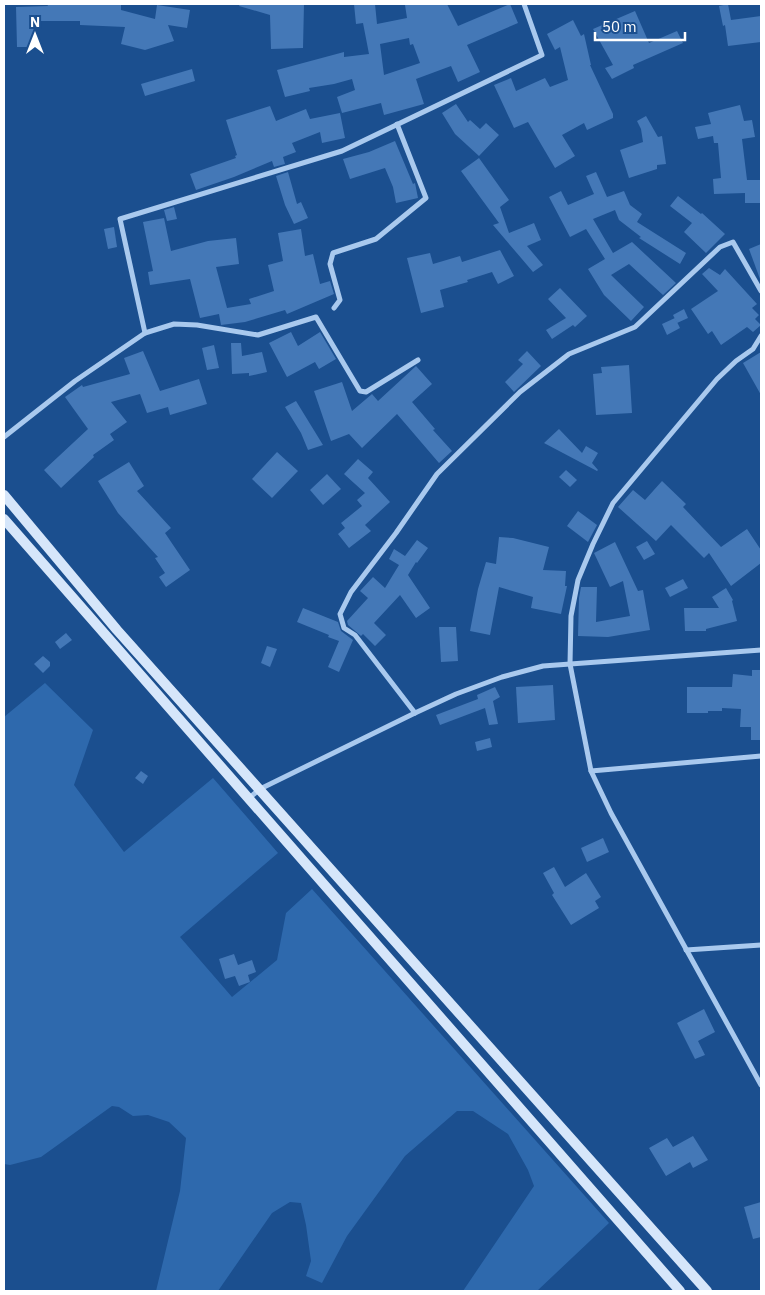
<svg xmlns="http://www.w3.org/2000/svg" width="765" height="1295" viewBox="0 0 765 1295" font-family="'IBM Plex Sans',sans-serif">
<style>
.green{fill:#2e69ad}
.building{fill:#4478b7;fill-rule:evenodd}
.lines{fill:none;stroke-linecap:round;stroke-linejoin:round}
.street{stroke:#a9c9ee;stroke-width:5}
.secondary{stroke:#d6e6fa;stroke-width:10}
</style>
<rect width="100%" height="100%" fill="#1b4f8f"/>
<!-- green -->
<polygon class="green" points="45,683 93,730 74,785 124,852 213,778 278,853 180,937 232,997 277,960 286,913 312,889 609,1223 537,1291 463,1291 534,1186 528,1170 508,1134 473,1111 457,1111 405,1156 347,1236 322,1283 306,1276 311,1261 306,1225 301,1203 290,1202 272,1213 218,1291 156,1291 180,1191 186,1138 169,1122 148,1115 133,1116 119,1107 112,1106 41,1157 10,1165 4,1164 4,717"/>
<!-- building -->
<g class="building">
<polygon points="47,4 121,4 121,10 155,19 157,5 190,10 187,28 168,25 174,41 145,50 121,44 125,27 80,25 80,21 35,21 36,47 17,47 16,7 48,6"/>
<polygon points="240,4 304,4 303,48 271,49 270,15 239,6"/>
<path d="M354,4H375L377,24L407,18L405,5L447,4L458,26L510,4L518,23L467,45L480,72L458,82L451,66L416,79L424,104L384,115L381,103L342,113L337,97L355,90L352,79L334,84L309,88L310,91L285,97L277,70L344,52V57L369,54L363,23L356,24ZM409,38L410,45L413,44L420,63L384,75L380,44Z"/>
<polygon points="728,4 731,20 761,16 761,42 728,46 725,25 723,26 719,6"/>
<polygon points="635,11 649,43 677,31 683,43 633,65 634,68 612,79 605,68 613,65 593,29"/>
<polygon points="573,20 581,36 584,34 591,65 590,65 613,114 613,118 587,130 584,123 562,135 575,156 555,168 528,122 514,128 494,85 511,78 516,91 545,78 550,87 568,80 560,47 555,50 547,34"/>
<polygon points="192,69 195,81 145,96 141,84"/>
<polygon points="456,104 468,122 470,120 480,129 486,123 499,135 479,156 455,134 442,113"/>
<polygon points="740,105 744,121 752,120 755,137 742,139 747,180 761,180 761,203 745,203 745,193 714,194 713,179 721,178 718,143 714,143 713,136 698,139 695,127 711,124 708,113"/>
<polygon points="270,106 276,121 306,109 310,119 340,113 345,138 322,143 320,132 292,143 296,152 283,157 285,164 274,167 272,161 234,177 196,190 190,174 236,158 235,156 237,155 226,120"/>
<polygon points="646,116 658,137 662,136 666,164 657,165 657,169 629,178 620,150 643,142 641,129 637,121"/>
<polygon points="395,141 413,184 415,183 418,198 396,203 393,187 385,168 350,179 343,159 369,152"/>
<polygon points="479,158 509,200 500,207 509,233 534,223 541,240 527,246 543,265 533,272 493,225 499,223 461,171"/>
<polygon points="288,172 297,204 301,202 308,218 294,224 285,205 276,176"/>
<polygon points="596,172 607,197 624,191 630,205 642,214 637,222 686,253 680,264 639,238 641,237 619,220 615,210 593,219 613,253 632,242 676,283 663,295 629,264 611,275 644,307 631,321 604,295 588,269 605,259 586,229 570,237 549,197 561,191 568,205 594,194 586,176"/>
<polygon points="678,196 701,214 702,213 725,234 706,253 684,232 692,223 670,206"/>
<polygon points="174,207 177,219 167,221 164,210"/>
<polygon points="164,218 171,251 208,241 236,238 239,264 216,267 227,308 251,304 249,299 274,291 268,265 283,261 278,233 301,229 305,256 313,254 320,284 330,281 334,294 287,314 285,310 245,322 221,325 219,314 200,318 190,279 150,285 148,272 153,271 143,222"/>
<polygon points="114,227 117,247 108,249 104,229"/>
<polygon points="761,244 761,279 760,279 749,249"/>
<polygon points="500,250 514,276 498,284 492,272 467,280 468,282 440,290 444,307 421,313 407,258 430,253 433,264 460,256 462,262"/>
<polygon points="709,268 720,275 725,269 757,304 752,308 759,315 755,319 761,325 753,332 747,327 721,345 712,331 708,334 691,309 718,291 702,274"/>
<polygon points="560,288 587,316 575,327 573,325 552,339 546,330 566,318 548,299"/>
<polygon points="684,309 688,318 677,323 673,315"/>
<polygon points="675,318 680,328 667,335 662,324"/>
<polygon points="291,332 298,346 320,332 336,359 319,369 315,362 287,377 269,343"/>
<polygon points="231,343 241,343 242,356 262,352 267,372 249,376 249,373 232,374"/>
<polygon points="214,345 219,368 207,370 202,348"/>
<polygon points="143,351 160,391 199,379 207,404 170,415 168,407 147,413 140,394 111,402 127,422 110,434 114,440 93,455 94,457 61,488 44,470 88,429 65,397 82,385 83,387 130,374 124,358"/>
<polygon points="527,351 541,366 514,392 505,382 523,364 518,360"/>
<polygon points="761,352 761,395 743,363"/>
<polygon points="629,365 632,413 596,415 593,374 602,373 601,367"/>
<polygon points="416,366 432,384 412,402 435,429 433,430 452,451 439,463 397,414 362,448 349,434 331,441 314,391 342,382 352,411 372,394 378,401"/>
<polygon points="296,401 323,445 308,450 301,433 285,407"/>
<polygon points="559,429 582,453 586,446 598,453 592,463 598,470 597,471 544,443"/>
<polygon points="277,452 298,471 272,498 252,479"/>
<polygon points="358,459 373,472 368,478 390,502 365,525 371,531 349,548 338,534 345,528 341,523 362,506 357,500 365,493 344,474"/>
<polygon points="129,462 144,486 137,491 171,528 165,533 190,570 166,587 159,577 165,573 155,558 158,557 118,513 98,481"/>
<polygon points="566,470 577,480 570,487 559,477"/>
<polygon points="327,474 341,489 323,505 310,490"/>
<polygon points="662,481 686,504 683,507 721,547 747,529 761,550 761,563 731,586 709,553 704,558 671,525 656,541 618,507 633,490 645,500"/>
<polygon points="578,511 597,525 588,542 567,526"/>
<polygon points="499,537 513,538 549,547 543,570 566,571 565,586 567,586 561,614 531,608 533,597 499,587 490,635 470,631 478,589 486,562 496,564"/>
<polygon points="417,540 428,548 417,563 416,562 408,575 430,608 416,618 400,595 374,623 386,635 375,646 363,634 361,636 348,625 347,621 368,598 360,591 373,577 385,588 399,565 389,559 394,549 405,556"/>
<polygon points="647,541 655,554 644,560 636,547"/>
<polygon points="615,542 638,591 643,590 650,630 608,637 578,636 579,598 581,587 597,587 596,622 630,616 623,581 610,587 594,553"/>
<polygon points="683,579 688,588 670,597 665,588"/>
<polygon points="726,588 733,600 732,601 737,621 706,629 706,631 685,631 684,608 719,608 712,597"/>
<polygon points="303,608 338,622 341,631 353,640 339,672 328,667 339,641 328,637 329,635 297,622"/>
<polygon points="439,627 456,627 458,661 441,662"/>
<polygon points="66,633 72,640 60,649 55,642"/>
<polygon points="267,646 277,649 270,667 261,663"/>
<polygon points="43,656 50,662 50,666 43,673 34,664"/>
<polygon points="752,670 761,670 761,740 751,740 751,727 740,727 741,709 722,708 722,711 708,711 708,713 687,713 687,687 732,687 733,674 752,676"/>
<polygon points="553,685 555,720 518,723 516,687"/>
<polygon points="495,687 500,697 493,701 498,724 489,725 485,708 440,725 436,715 478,699 477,695"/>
<polygon points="490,738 492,747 477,751 475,742"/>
<polygon points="141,771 148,776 143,784 135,778"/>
<polygon points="603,838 609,852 587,862 581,848"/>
<polygon points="554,867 565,887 586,873 601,897 595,901 599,908 571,925 552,895 554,893 543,873"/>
<polygon points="234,954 238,965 252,960 256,972 248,975 250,982 239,986 235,976 225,979 219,959"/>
<polygon points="704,1009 715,1032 698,1041 705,1055 695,1059 677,1023"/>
<polygon points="693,1136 708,1160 693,1168 690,1162 666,1176 649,1148 667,1138 673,1147"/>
<polygon points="761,1202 761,1237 753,1239 744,1207"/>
</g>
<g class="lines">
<!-- street -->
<g class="street">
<polyline points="334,308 340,300 330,264 333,253 376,239 426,198 397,124"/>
<polyline points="145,333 120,219 342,151 542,55 524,4"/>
<polyline points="761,336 753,349 736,361 717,379 613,503 593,544 578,580 571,616 570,664 591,771 611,813 761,1085"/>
<polyline points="4,437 75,381 145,333 174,324 197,325 258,335 316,317 360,391 366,392 418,360"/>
<polyline points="415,713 355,635 344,628 340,614 351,592 396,533 437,474 520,392 569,354 635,327 720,247 733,242 761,291"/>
<polyline points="591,771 761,756"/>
<polyline points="248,799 260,789 415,713 456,694 502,677 543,666 761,650"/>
<polyline points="686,950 761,945"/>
</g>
<!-- secondary -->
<g class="secondary">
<polyline points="4,495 117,630 707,1291"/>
<polyline points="4,519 680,1291"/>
</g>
</g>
<!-- border -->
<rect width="765" height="1295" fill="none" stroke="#ffffff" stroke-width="10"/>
<!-- north arrow -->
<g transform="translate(35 35)" stroke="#1b4f8f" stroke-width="4" paint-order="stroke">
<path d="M0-4L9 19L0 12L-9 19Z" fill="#ffffff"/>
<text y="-8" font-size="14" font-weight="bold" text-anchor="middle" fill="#ffffff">N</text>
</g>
<!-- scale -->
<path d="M595 32v8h90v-8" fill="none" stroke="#ffffff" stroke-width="2.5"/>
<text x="602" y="32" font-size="15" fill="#ffffff" stroke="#1b4f8f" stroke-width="4" paint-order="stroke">50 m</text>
</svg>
